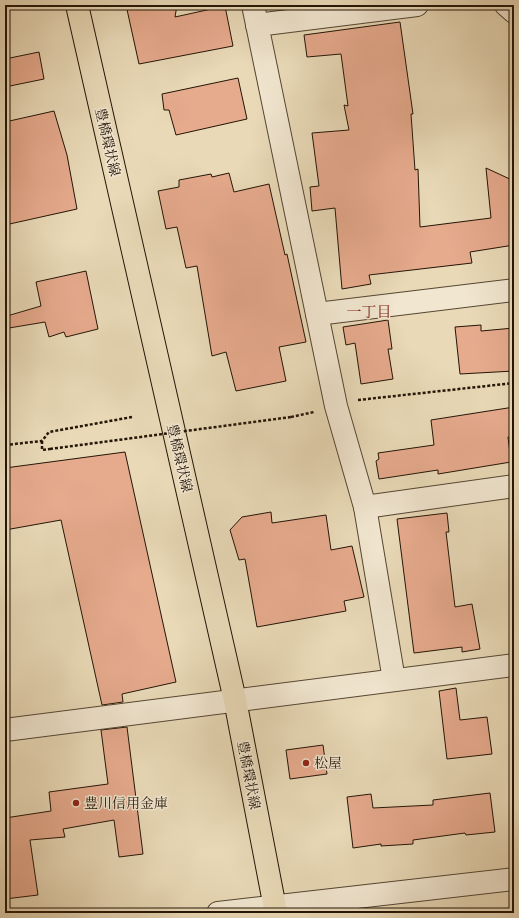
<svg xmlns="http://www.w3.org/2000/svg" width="519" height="918" viewBox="0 0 519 918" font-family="'IM FELL Great Primer','Noto Serif JP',serif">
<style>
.building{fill:#e6aa8d;stroke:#231507}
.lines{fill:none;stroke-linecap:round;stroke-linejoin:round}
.minor-casing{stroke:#544633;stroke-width:24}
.major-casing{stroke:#231507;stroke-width:24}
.path{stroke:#231507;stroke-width:2.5;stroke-dasharray:3 2;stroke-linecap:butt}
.minor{stroke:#f1e6d0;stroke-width:22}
.major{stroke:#e9d9b7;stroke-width:22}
.path-bridge{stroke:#231507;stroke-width:2.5;stroke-dasharray:3 2;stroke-linecap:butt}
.poi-dot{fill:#8f2418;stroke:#f1e6d0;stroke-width:1.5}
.labels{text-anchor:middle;stroke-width:3;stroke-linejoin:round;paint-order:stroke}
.street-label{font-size:14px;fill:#231507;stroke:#f1e6d0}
.poi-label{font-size:14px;fill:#231507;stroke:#f1e6d0;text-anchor:start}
.neighbourhood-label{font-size:15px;fill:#7a1f14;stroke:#f1e6d0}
</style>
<rect width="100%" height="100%" fill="#e9d9b7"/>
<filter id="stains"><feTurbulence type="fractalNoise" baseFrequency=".005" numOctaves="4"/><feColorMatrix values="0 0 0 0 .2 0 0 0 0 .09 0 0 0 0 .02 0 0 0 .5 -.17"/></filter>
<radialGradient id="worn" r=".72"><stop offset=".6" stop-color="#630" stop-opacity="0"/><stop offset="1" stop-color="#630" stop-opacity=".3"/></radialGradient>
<!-- building -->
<g class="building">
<polygon points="126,5 177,5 175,17 225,6 233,46 139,64"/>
<polygon points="400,22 413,114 411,114 415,170 418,169 420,227 491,218 486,168 514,181 514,245 470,252 472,263 369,275 371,284 342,289 335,208 312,211 310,187 319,186 312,133 349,130 344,105 348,106 341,54 307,57 304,35"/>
<polygon points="39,52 44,79 5,87 5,59"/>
<polygon points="238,78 247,119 176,135 169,110 164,110 162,94"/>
<polygon points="54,111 67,155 77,209 5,225 5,122"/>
<polygon points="229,173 234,192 269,184 285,255 287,254 306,342 279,347 286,381 236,391 226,352 212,356 197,266 186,268 177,227 166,229 158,191 179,187 179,180 211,174 212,177"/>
<polygon points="86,271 98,329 66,337 64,332 49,337 45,322 9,328 7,316 41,306 36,282"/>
<polygon points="388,320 392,349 388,349 393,379 361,384 355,343 346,345 343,327"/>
<polygon points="481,325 481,331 514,328 514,371 460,374 455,327"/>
<polygon points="514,407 514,436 508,437 511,462 438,474 438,470 379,479 376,461 379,459 378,453 434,445 431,420"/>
<polygon points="125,452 176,682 122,694 123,702 102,705 61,520 5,530 5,468"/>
<polygon points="271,512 272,523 326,515 331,550 352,546 364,597 344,601 346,611 257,627 245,559 239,560 230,530 242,517"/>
<polygon points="447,513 449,532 446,532 455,607 472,604 480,649 462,652 462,647 414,653 397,519"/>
<polygon points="456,688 460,720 487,717 492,754 447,759 439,691"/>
<polygon points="127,727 143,854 119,857 114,820 63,829 65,837 30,840 38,895 5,899 5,818 51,811 49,792 108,784 101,730"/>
<polygon points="323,745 327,774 290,779 286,750"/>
<polygon points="490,793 495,832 466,835 465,833 413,840 413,844 381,846 381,844 353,848 347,797 371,794 373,808 433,805 433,800"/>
</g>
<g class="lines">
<defs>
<g id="minor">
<polyline points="253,5 336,406 365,507 394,680"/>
<polyline points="506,5 514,12"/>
<polyline points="257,25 417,5"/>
<polyline points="317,314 514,290"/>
<polyline points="365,507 514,486"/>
<polyline points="5,730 514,665"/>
<polyline points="218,913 514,879"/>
</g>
<polyline id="major" points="77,5 235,700 276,913"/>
</defs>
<!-- minor casing -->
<use href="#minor" class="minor-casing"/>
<!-- major casing -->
<use href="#major" class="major-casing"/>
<!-- path -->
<g class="path">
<polyline points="358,400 514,383"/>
<polyline points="291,417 314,412"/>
<polyline points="42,441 42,450 50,449"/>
<polyline points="5,445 42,441 49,432 132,417"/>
</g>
<!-- minor -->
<use href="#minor" class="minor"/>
<!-- major -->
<use href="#major" class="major"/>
<!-- path-bridge -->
<polyline class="path-bridge" points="50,449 291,417"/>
</g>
<!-- markers -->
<g class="poi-dot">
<circle cx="306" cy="763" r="4"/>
<circle cx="76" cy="803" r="4"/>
</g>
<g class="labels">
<!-- street labels -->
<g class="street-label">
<text transform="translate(108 142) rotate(77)" y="5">豊橋環状線</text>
<text transform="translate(180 458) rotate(77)" y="5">豊橋環状線</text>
<text transform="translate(249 775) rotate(79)" y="5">豊橋環状線</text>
</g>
<!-- poi labels -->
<g class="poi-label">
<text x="314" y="768">松屋</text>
<text x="84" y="808">豊川信用金庫</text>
</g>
<!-- neighbourhood labels -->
<g class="neighbourhood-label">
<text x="369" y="317">一丁目</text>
</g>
</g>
<!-- margin -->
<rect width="519" height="918" fill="none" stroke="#e9d9b7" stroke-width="20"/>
<rect x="6" y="6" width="507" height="906" fill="none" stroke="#231507" stroke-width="2"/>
<rect x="10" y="10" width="499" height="898" fill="none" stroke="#231507"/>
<rect width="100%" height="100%" filter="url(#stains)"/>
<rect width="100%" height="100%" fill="url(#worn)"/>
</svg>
